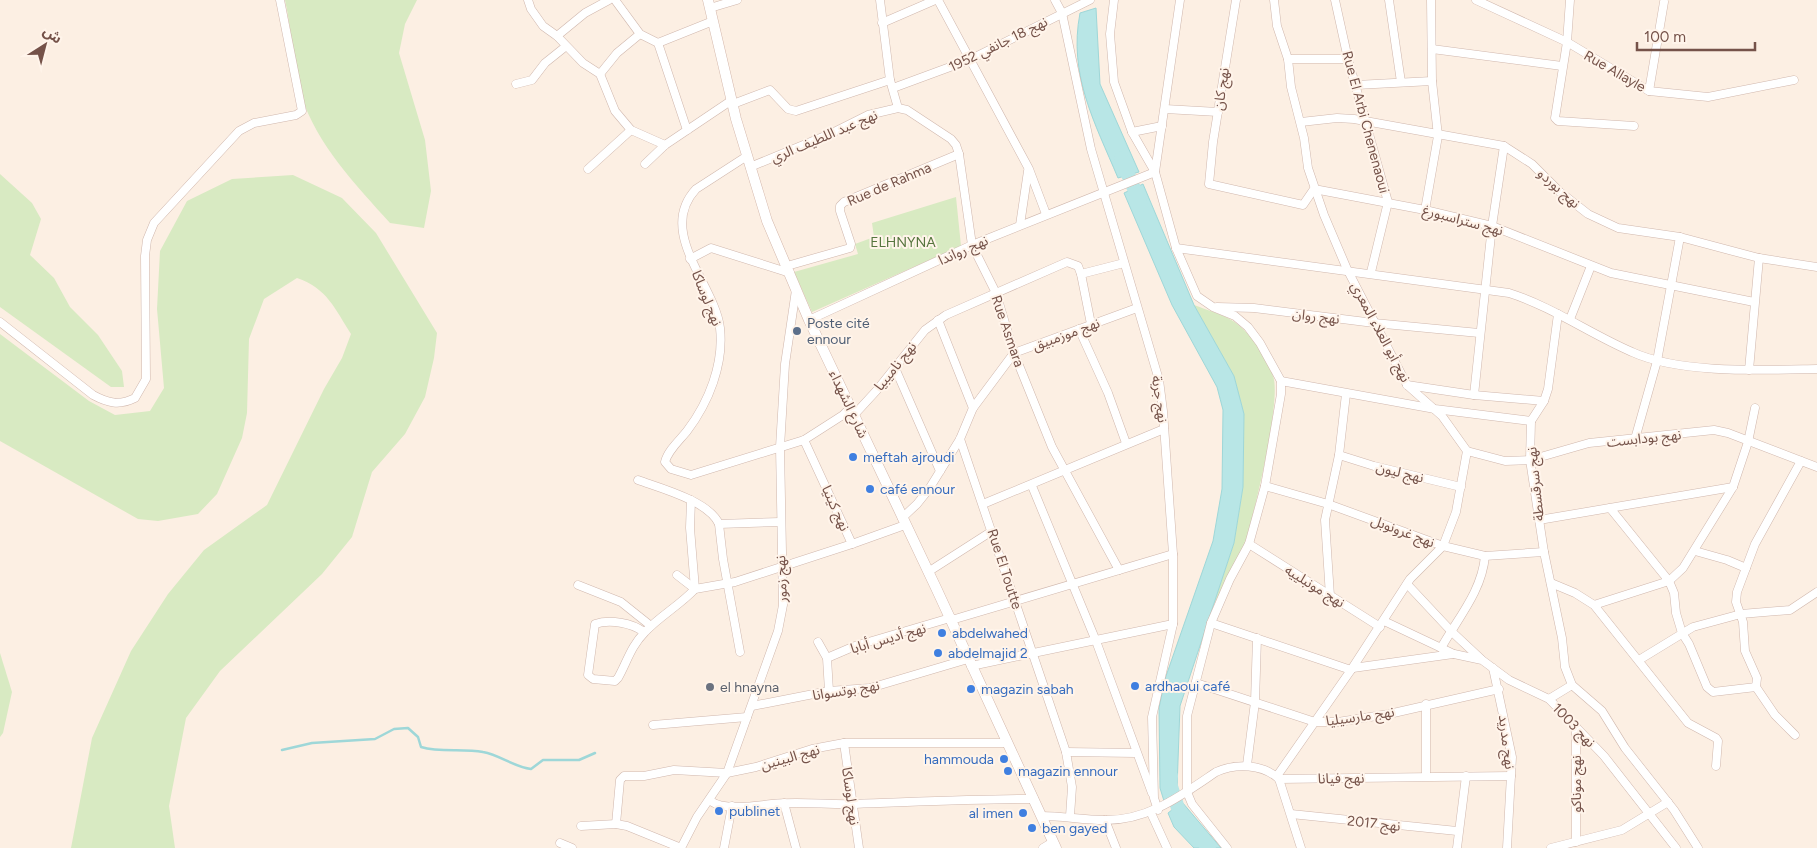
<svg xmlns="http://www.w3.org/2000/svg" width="1817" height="848" viewBox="0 0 1817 848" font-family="Figtree,'Noto Sans Arabic',sans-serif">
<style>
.green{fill:#d8eac2}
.water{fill:#b8e6e6;stroke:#9ed7d8}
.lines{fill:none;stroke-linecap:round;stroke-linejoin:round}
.stream{stroke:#9ed7d8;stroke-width:2.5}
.river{stroke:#b8e6e6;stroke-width:14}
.street-casing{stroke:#d0b7ad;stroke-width:9}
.secondary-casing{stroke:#d3b6aa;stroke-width:11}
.street{stroke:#fff;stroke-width:8}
.secondary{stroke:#fff;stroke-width:10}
.service-dot{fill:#5c6f8a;stroke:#fff4ea;stroke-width:2}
.shop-dot{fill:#3f7fe0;stroke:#fff4ea;stroke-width:2}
.worship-dot{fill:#6b7280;stroke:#fff4ea;stroke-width:2}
.labels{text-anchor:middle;stroke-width:4;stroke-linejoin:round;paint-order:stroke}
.street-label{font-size:14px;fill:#755249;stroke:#fff4ea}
.park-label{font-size:14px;fill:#56753e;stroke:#fff4ea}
.service-label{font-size:14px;fill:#4e5e75;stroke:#fff4ea;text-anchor:start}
.shop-label{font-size:14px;fill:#366cbe;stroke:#fff4ea;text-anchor:start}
.worship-label{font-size:14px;fill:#5b616d;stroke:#fff4ea;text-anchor:start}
</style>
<rect width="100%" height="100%" fill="#fcefe3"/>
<!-- green -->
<g class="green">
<path d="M285,0H417L405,24L399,53L425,140L431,191L424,228L390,223C356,185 317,145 301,95C292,64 292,31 285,0Z"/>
<polygon points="0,174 32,203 41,219 30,255 54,278 70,307 98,335 122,371 124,387 111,387 0,307"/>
<path d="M293,175L342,198L376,233L437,333L434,358L425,397L405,434L372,472L352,537L322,574L220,671L186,718L169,806L175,848H71L92,738L131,651L168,594L204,550L267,505L324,389L342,358L351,334C335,309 327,288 297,278L264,299L249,339L247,413L242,438L217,494L198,514L158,521L138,519L0,441V334L89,401L115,415L150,411L164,388L157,309L160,251L187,201L232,179Z"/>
<polygon points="956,197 961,246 812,312 794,272 858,254 855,244 874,237 872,223"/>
<path d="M1194,305C1207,310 1222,314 1233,321C1250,332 1266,356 1273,376C1282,399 1254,515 1245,543C1237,564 1224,584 1214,604L1234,543L1243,487L1244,414L1234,376Z"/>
<polygon points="0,653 12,692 3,733 0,737"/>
</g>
<!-- water -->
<g class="water">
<path d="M1096,8L1100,84L1139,172L1118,178C1095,123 1068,75 1080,13Z"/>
<polygon points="1143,184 1194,305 1234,376 1244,414 1243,487 1234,543 1180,706 1177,789 1164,801 1160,788 1159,708 1165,679 1213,541 1222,489 1223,410 1217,387 1172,305 1124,193"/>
<polygon points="1182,802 1221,848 1194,848 1174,827 1168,813"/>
</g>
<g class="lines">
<!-- stream -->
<path class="stream" d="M282,750L312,743L375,739L394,729L408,728L418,737L421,747C441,753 463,748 483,752C500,755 514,767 531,769L543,760H579L595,753"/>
<!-- river -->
<g class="river">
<polyline points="1121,158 1141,205"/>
<polyline points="1171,776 1170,783 1181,818 1209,848"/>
</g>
<defs>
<g id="street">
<polyline points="528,0 531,9 543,26 557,36 583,63 600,74 615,111 631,130 665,145"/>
<polyline points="615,0 640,34 658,43 687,130"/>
<polyline points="880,0 890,80 898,108"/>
<polyline points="938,0 1029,169 1046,214"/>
<polyline points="1055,0 1062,13 1091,149 1159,380 1163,411 1173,554 1173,624 1152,717 1154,798 1158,810"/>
<polyline points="1114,0 1110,34 1114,82 1132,132 1155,172 1176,248 1197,296 1213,307 1235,316 1248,327 1260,343 1281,381 1281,394 1265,486 1249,544 1230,579 1211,623 1187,716 1187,792 1192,804 1227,848"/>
<polyline points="1236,0 1213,142 1209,184 1303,205 1314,189 1425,210 1492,226 1611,273 1754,302"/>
<polyline points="1274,0 1277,26 1288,59 1291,87 1304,138 1308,168 1324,215 1347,269 1407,385 1442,416 1467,451 1456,512 1443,546 1410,579 1351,670 1277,776"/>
<polyline points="1335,0 1348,59 1388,202 1371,272"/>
<polyline points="1389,0 1401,82"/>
<polyline points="1476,0 1567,42 1649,91 1708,97 1794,80"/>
<polyline points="1570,0 1567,42 1555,118 1558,121 1634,126"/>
<polyline points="710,8 737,0"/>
<polyline points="882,23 935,0"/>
<polyline points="557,36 585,13 609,0"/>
<polyline points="658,43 713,21"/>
<polyline points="1432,49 1562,66"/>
<polyline points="1288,59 1348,59"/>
<polyline points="600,74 617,53 640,34"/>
<polyline points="516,84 532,80 545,63 565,47"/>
<polyline points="1356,85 1432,81"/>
<polyline points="893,88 969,60 1090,0"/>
<polyline points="1649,91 1664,2"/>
<polyline points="733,104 770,90 788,109 796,111 890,80"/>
<polyline points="1165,109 1218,112"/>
<polyline points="1301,122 1337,118 1354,119 1504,146 1532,164 1560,192 1588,214 1618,228 1680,237 1759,258 1817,267"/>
<polyline points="1132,132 1162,126"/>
<path d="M747,156L696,189C656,232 715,285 720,328C724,364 709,402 687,431C680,440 668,450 665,462L671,469L691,475L804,440L843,415L850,408"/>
<polyline points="645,164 665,145 732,100"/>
<polyline points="750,167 830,134 868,115 898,108 907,110 951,139 956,145 959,154 972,245 996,293 1014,353 1052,447 1119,570"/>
<polyline points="588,169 631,130"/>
<polyline points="1425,210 1438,136 1432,81 1431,0"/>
<polyline points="1020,225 1028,171"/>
<path d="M1176,248L1509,293C1553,307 1590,334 1632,352C1680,374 1764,370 1817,369"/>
<polyline points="690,259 711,248 790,273"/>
<polyline points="787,266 850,248 851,244 840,211 840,206 844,202 959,154"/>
<polyline points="1081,274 1124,263"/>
<polyline points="1217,307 1254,308 1374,323 1479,333"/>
<polyline points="1570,319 1591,266"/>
<polyline points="809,320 972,245 1155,172 1180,0"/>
<polyline points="938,320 973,408"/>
<path d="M0,322L93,395C108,403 119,406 135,398L146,379L145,256L147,240L154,223L239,131L254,123L296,115L302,111L280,0"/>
<polyline points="1079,329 1108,393 1126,443"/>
<polyline points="895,368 940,471"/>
<polyline points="1749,370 1759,258"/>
<polyline points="1281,381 1435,409 1531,421"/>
<polyline points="1407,385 1474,395 1544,401 1548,389 1558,314"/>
<polyline points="1474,395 1492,226 1504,146"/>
<polyline points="854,415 877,390 925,330 946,315 1067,262 1078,266 1081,274 1091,324"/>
<polyline points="1531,421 1530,460 1544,552 1562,638 1565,667 1572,685 1602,711 1625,748 1674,810 1698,848"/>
<polyline points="1531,421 1544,401"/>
<polyline points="960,439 1066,752 1072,787 1070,816"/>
<polyline points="1635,439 1657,361 1680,237"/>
<polyline points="1467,451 1505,461 1530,460 1589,443 1714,430 1728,433 1817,467"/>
<polyline points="1339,455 1374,466 1461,487"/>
<path d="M638,480C660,488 709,501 719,524L780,522"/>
<polyline points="1032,486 1096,641 1152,793"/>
<polyline points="1265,486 1328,504 1443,546 1485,556 1544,552"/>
<polyline points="983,504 1164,429"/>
<polyline points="1610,508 1669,581 1674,593 1676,613 1682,633 1689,644 1707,687 1713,692 1756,687"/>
<polyline points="902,518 917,504 929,489 960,439 973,408 1014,353 1137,308"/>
<polyline points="1539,520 1733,487"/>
<polyline points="719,524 723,559 740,652"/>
<polyline points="852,544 905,525"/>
<polyline points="1249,544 1380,627"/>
<polyline points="1695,551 1727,560 1746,568"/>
<polyline points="928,572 992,531"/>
<polyline points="677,575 695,589 735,582 852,544 804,440"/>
<polyline points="1551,583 1575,593 1594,605 1688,723 1716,738 1718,741 1716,766"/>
<polyline points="1407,584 1451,631 1481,659"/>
<polyline points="578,585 621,602 651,626"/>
<polyline points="1330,596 1325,520 1339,455 1346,394"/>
<polyline points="1594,605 1669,581 1683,568 1733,487 1748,442 1755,408"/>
<polyline points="1384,621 1454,654 1482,660 1509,680 1549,699 1604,756 1676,848"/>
<polyline points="1211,623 1351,670"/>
<path d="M644,632C632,623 610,619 595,624L588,675L593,679L615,681L618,678C627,662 631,646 645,632C660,616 680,605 695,589L690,528L691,500"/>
<polyline points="818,642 827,658 829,691"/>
<path d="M1441,648C1458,618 1482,591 1485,556"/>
<polyline points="827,658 855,646 950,618 955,619 1173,554"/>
<polyline points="1639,660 1693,627 1741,614 1790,610 1817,592"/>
<polyline points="971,666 1173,624"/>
<polyline points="1353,668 1453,654"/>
<polyline points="1493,668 1512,757 1507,848"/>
<polyline points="1196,683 1315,722 1338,722 1389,714 1499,689"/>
<polyline points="1549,699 1572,685"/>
<polyline points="1426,704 1426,776"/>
<polyline points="752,706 829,691 870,688 968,659"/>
<polyline points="653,725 747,717"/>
<polyline points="1795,735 1775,715 1756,687 1757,678 1745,651 1743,622 1736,602 1737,592 1755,544 1801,461"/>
<polyline points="844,743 859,848"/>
<polyline points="1066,752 1136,753"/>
<polyline points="1247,765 1255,702 1257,638"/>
<polyline points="1279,779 1301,848"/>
<path d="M710,800C720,811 757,806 772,804C800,801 828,805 855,804C915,802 974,799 1034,799"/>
<polyline points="784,803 796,848"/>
<polyline points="1151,813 1167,848"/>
<polyline points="1291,814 1457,831"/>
<path d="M1042,816C1063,816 1083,820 1104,820C1148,821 1182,795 1216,772C1236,763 1263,764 1279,779L1511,776"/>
<polyline points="1105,820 1116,848"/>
<polyline points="616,824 620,780 624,776 644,776 674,770 727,773 756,767 812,749 844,743 1007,743"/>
<polyline points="581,826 616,824 627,826 681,848 697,817 727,773 778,631 783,605 780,447 785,364 796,290"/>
<polyline points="1576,842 1576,726"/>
<polyline points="560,843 572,848"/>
<polyline points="724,848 732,806"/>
<polyline points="1043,848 1053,842"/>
<polyline points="1457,848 1466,776"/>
<polyline points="1551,848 1622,830 1668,802"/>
</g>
<polyline id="secondary" points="708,0 736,119 767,221 809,320 937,590 1056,848"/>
</defs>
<!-- street casing -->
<use href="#street" class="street-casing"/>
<!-- secondary casing -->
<use href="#secondary" class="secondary-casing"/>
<!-- street -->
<use href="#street" class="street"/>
<!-- secondary -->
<use href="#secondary" class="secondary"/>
</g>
<!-- markers -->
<circle class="service-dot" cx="797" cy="331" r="5"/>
<g class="shop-dot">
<circle cx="853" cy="457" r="5"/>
<circle cx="870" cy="489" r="5"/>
<circle cx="942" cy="633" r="5"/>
<circle cx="938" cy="653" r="5"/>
<circle cx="1135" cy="686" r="5"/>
<circle cx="971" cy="689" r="5"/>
<circle cx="1004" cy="759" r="5"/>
<circle cx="1008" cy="771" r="5"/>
<circle cx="719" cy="811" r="5"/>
<circle cx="1023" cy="813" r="5"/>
<circle cx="1032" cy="828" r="5"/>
</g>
<circle class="worship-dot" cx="710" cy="687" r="5"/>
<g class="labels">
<!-- street labels -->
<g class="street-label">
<text transform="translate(998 44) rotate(-26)" y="5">نهج 18 جانفي 1952</text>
<text transform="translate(1615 71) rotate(30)" y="5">Rue Allayle</text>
<text transform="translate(1221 89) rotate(-82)" y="5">نهج كان</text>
<text transform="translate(1366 122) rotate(75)" y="5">Rue El Arbi Chenenaoui</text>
<text transform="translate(824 136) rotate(-23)" y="5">نهج عبد اللطيف الري</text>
<text transform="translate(889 184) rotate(-23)" y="5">Rue de Rahma</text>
<text transform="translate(1559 188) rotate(42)" y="5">نهج بوردو</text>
<text transform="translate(1463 220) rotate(15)" y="5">نهج ستراسبورغ</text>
<text transform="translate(963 250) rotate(-24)" y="5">نهج رواندا</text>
<text transform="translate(707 298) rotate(68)" y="5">نهج لوساكا</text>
<text transform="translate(1316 316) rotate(7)" y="5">نهج روان</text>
<text transform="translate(1008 331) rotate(71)" y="5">Rue Asmara</text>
<text transform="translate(1381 332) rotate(62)" y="5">نهج أبو العلاء المعري</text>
<text transform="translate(1066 334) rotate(-20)" y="5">نهج موزمبيق</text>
<text transform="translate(895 366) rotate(-51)" y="5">نهج ناميبيا</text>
<text transform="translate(1160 399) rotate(82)" y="5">نهج جربة</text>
<text transform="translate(849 404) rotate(65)" y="5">شارع الشهداء</text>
<text transform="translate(1644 438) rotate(-6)" y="5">نهج بودابست</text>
<text transform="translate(1400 472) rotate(14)" y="5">نهج ليون</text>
<text transform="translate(1535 484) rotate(-96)" y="5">نهج سرقسطة</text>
<text transform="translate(836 508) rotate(66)" y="5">نهج كينيا</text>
<text transform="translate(1403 531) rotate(21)" y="5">نهج غرونوبل</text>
<text transform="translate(1005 569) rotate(72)" y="5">Rue El Toutte</text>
<text transform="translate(781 579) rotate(-92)" y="5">نهج زمور</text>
<text transform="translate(1315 586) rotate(32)" y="5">نهج مونبلييه</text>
<text transform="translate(888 638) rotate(-16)" y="5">نهج أديس أبابا</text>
<text transform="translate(846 690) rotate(-9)" y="5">نهج بوتسوانا</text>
<text transform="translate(1360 716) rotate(-8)" y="5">نهج مارسيليا</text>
<text transform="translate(1574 725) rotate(46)" y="5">نهج 1003</text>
<text transform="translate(1507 742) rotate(83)" y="5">نهج مدريد</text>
<text transform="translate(790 757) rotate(-16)" y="5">نهج البينين</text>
<text transform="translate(1341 778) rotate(-1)" y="5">نهج فيانا</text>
<text transform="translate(1576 784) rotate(-90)" y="5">نهج موناكو</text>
<text transform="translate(851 796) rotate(82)" y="5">نهج لوساكا</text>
<text transform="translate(1374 823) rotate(6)" y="5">نهج 2017</text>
</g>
<!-- park labels -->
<g class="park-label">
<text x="903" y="247">ELHNYNA</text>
</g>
<!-- service labels -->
<g class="service-label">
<text x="807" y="328">Poste cité<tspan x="807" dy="16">ennour</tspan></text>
</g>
<!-- shop labels -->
<g class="shop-label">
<text x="863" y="462">meftah ajroudi</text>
<text x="880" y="494">café ennour</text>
<text x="952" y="638">abdelwahed</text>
<text x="948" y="658">abdelmajid 2</text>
<text x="1145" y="691">ardhaoui café</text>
<text x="981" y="694">magazin sabah</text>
<text x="994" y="764" text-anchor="end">hammouda</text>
<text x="1018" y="776">magazin ennour</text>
<text x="729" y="816">publinet</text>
<text x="1013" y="818" text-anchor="end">al imen</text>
<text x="1042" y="833">ben gayed</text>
</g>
<!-- worship labels -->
<g class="worship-label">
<text x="720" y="692">el hnayna</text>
</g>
</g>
<!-- north arrow -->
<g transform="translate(45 45) rotate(36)" stroke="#fff4ea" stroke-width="4" paint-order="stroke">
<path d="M0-4L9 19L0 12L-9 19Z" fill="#755249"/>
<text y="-8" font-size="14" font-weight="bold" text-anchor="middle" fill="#755249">ش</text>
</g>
<!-- scale -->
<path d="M1637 42v8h118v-8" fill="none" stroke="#755249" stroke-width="2.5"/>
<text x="1644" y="42" font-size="15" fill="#755249" stroke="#fff4ea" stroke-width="4" paint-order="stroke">100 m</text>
</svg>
